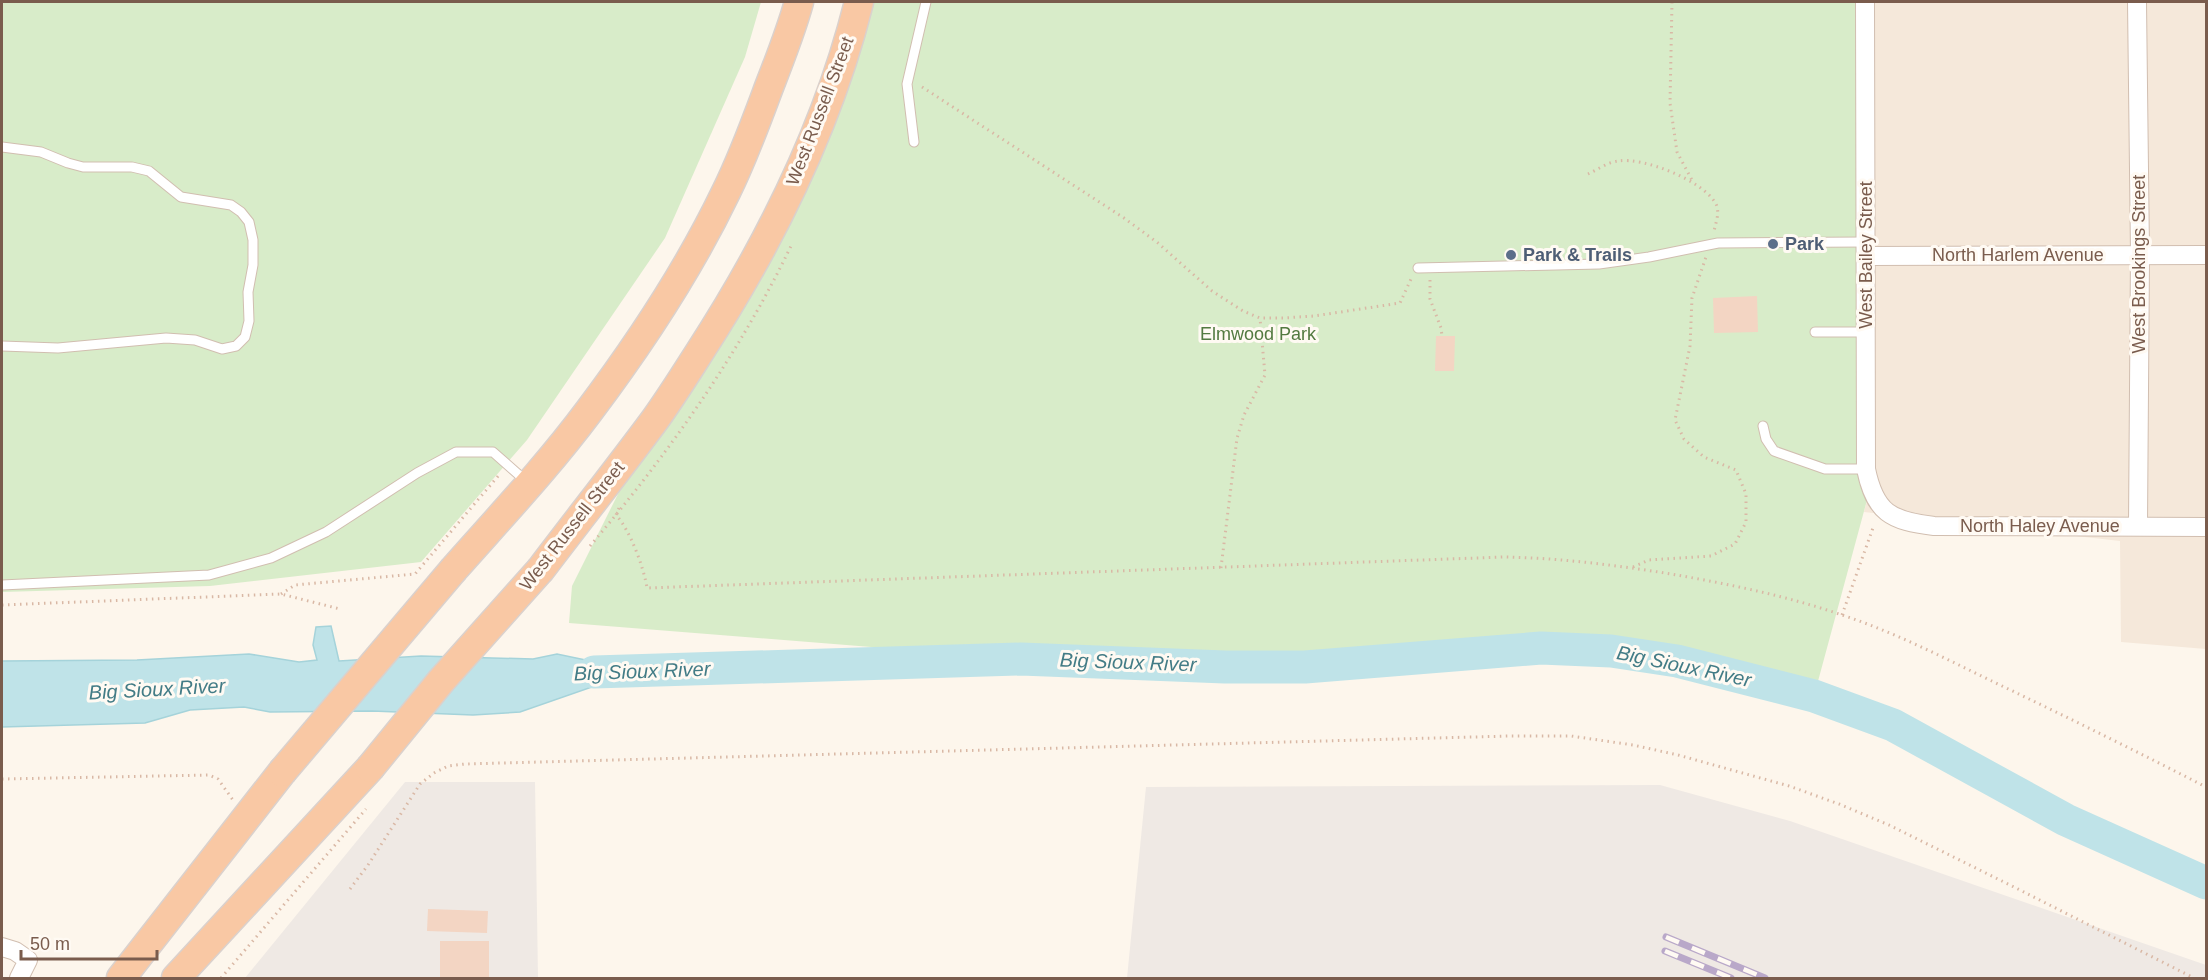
<svg xmlns="http://www.w3.org/2000/svg" width="2208" height="980" viewBox="0 0 2208 980" font-family="Helvetica,sans-serif">
<style>
.residential{fill:#f5e8da}
.industrial{fill:#efe9e4}
.green{fill:#d8ecc9}
.water{fill:#bfe3e8;stroke:#a5d3da;stroke-width:1.5}
.lines{fill:none;stroke-linecap:round;stroke-linejoin:round}
.river{stroke:#bfe3e8;stroke-width:33}
.building{fill:#f3d5c3}
.service-casing{stroke:#d1beb0;stroke-width:11}
.minor-casing{stroke:#d1beb0;stroke-width:20}
.trunk-casing{stroke:#dad1cd;stroke-width:31}
.path{stroke:#d9b8a5;stroke-width:3;stroke-dasharray:1.5 4.5;stroke-linecap:butt}
.service{stroke:#fff;stroke-width:9}
.minor{stroke:#fff;stroke-width:18}
.trunk{stroke:#f9c8a4;stroke-width:28}
.rail-casing{stroke:#b9a8c9;stroke-width:7}
.rail{stroke:#fffaf3;stroke-width:4.5;stroke-dasharray:14;stroke-linecap:butt}
.trunk-bridge-casing{stroke:#dad1cd;stroke-width:31;stroke-linecap:butt}
.trunk-bridge{stroke:#f9c8a4;stroke-width:28}
.service-dot{fill:#5c6f8a;stroke:#fffaf3;stroke-width:2}
.labels{text-anchor:middle;stroke-width:6;stroke-linejoin:round;paint-order:stroke}
.street-label{font-size:18px;fill:#7a5c4d;stroke:#fffaf3}
.service-label{font-size:18px;font-weight:bold;fill:#4e5e75;stroke:#fffaf3;text-anchor:start}
.park-label{font-size:18px;fill:#537a41;stroke:#fffaf3}
.water-label{font-size:20px;font-style:italic;fill:#437c86;stroke:#fffaf3}
</style>
<rect width="100%" height="100%" fill="#fdf6ec"/>
<!-- residential -->
<polygon class="residential" points="1865,2 2206,2 2206,649 2121,642 2120,541 1864,512 1870,489"/>
<!-- industrial -->
<g class="industrial">
<polygon points="405,782 535,782 538,978 245,978"/>
<polygon points="1660,785 1790,821 2206,965 2206,978 1127,978 1146,787"/>
</g>
<!-- green -->
<g class="green">
<polygon points="2,2 761,2 745,57 665,238 527,440 421,562 210,586 2,592"/>
<polygon points="860,2 1867,2 1870,489 1814,696 1677,661 1611,651 1541,648 1305,667 1127,664 1021,659 569,623 572,586 655,420 780,214"/>
</g>
<!-- water -->
<polygon class="water" points="331,626 339,661 421,656 533,659 557,654 638,671 520,712 473,715 372,711 270,712 244,707 190,710 145,723 2,727 2,661 137,660 249,654 299,662 317,660 313,645 316,627"/>
<g class="lines">
<!-- river -->
<polyline class="river" points="594,672 1021,659 1225,667 1305,667 1541,648 1611,651 1677,661 1814,696 1893,725 2066,820 2206,883"/>
</g>
<!-- building -->
<g class="building">
<polygon points="1757,296 1758,332 1714,333 1713,298"/>
<polygon points="1436,336 1455,336 1454,371 1435,371"/>
<polygon points="428,909 488,911 487,933 427,931"/>
<rect x="440" y="941" width="49" height="37"/>
</g>
<g class="lines">
<defs>
<g id="service">
<polyline points="914,142 907,84 926,2"/>
<polyline points="2,147 41,152 68,163 83,167 132,167 149,171 181,197 231,205 241,212 249,222 253,240 253,265 248,292 249,321 245,337 236,346 222,349 195,340 166,338 58,348 2,346"/>
<polyline points="1418,268 1599,264 1649,257 1718,243 1866,242"/>
<polyline points="1815,332 1866,332"/>
<polyline points="1763,426 1766,439 1774,451 1825,469 1866,469"/>
<polyline points="2,585 209,575 271,558 326,532 417,473 456,452 493,452 527,482"/>
</g>
<g id="minor">
<path d="M1865,2L1866,469C1875,513 1891,521 1934,526L2206,527"/>
<polyline points="2137,2 2140,254 2138,526"/>
<polyline points="1866,256 2206,255"/>
<polyline points="2,947 15,951 28,960 19,978"/>
</g>
<g id="trunk">
<path d="M454,569C500,517 548,466 589,411C641,342 689,269 726,192C743,158 756,122 769,87C780,59 791,31 799,2"/>
<path d="M541,569C578,520 617,471 654,421C670,399 685,375 699,353C769,245 828,127 859,2"/>
<polyline points="121,978 282,772"/>
<polyline points="176,978 370,768"/>
</g>
</defs>
<!-- service casing -->
<use href="#service" class="service-casing"/>
<!-- minor casing -->
<use href="#minor" class="minor-casing"/>
<!-- trunk casing -->
<use href="#trunk" class="trunk-casing"/>
<!-- path -->
<g class="path">
<polyline points="1672,2 1670,103 1677,152 1693,182"/>
<polyline points="922,87 1124,218 1158,243 1212,291 1243,311 1260,318 1284,318 1314,316 1400,303 1411,279"/>
<path d="M1588,174C1597,170 1608,162 1618,161C1643,157 1703,180 1716,204C1720,212 1716,222 1714,231"/>
<polyline points="1430,280 1430,299 1441,328 1442,336"/>
<path d="M619,508L616,515C630,530 644,568 647,588L1504,557C1560,558 1615,565 1671,574C1729,584 1787,596 1842,615C1897,633 1948,660 2000,685C2069,718 2138,752 2206,787"/>
<path d="M590,546C668,454 738,356 791,246"/>
<polyline points="1633,567 1649,560 1711,556 1735,544 1746,522 1746,494 1736,470 1704,457 1684,439 1675,420 1690,346 1692,298 1706,257"/>
<polyline points="1221,568 1237,438 1244,415 1265,375 1260,318"/>
<polyline points="281,594 295,585 415,574 499,475"/>
<polyline points="2,605 281,594 340,609"/>
<polyline points="1842,615 1874,525"/>
<polyline points="2,779 209,775 218,779 233,800"/>
<polyline points="350,889 368,865 420,784 434,773 448,766 465,764 1510,736 1571,736 1633,745 1678,755 1789,786 1839,804 1889,825 2014,887 2194,978"/>
<polyline points="221,978 366,809"/>
</g>
<!-- service -->
<use href="#service" class="service"/>
<!-- minor -->
<use href="#minor" class="minor"/>
<!-- trunk -->
<use href="#trunk" class="trunk"/>
<defs>
<g id="rail">
<polyline points="1666,937 1765,978"/>
<polyline points="1665,951 1731,978"/>
</g>
</defs>
<!-- rail casing -->
<use href="#rail" class="rail-casing"/>
<!-- rail -->
<use href="#rail" class="rail"/>
<defs>
<g id="trunk-bridge">
<polyline points="370,768 441,681 541,569"/>
<polyline points="282,772 454,569"/>
</g>
</defs>
<!-- trunk-bridge casing -->
<use href="#trunk-bridge" class="trunk-bridge-casing"/>
<!-- trunk-bridge -->
<use href="#trunk-bridge" class="trunk-bridge"/>
</g>
<!-- markers -->
<g class="service-dot">
<circle cx="1773" cy="244" r="6"/>
<circle cx="1511" cy="255" r="6"/>
</g>
<g class="labels">
<!-- street labels -->
<g class="street-label">
<text transform="translate(820 111) rotate(-69)" y="6">West Russell Street</text>
<text transform="translate(1866 255) rotate(-90)" y="6">West Bailey Street</text>
<text x="2018" y="261">North Harlem Avenue</text>
<text transform="translate(2139 264) rotate(-90)" y="6">West Brookings Street</text>
<text transform="translate(572 526) rotate(-52)" y="6">West Russell Street</text>
<text x="2040" y="532">North Haley Avenue</text>
</g>
<!-- service labels -->
<g class="service-label">
<text x="1785" y="250">Park</text>
<text x="1523" y="261">Park &amp; Trails</text>
</g>
<!-- park labels -->
<g class="park-label">
<text x="1258" y="340">Elmwood Park</text>
</g>
<!-- water labels -->
<g class="water-label">
<text transform="translate(1128 662) rotate(2)" y="7">Big Sioux River</text>
<text transform="translate(1684 666) rotate(12)" y="7">Big Sioux River</text>
<text transform="translate(642 671) rotate(-2)" y="7">Big Sioux River</text>
<text transform="translate(157 689) rotate(-3)" y="7">Big Sioux River</text>
</g>
</g>
<!-- border -->
<rect width="2208" height="980" fill="none" stroke="#7a5c4d" stroke-width="6"/>
<!-- scale -->
<path d="M21 950v9h136v-9" fill="none" stroke="#7a5c4d" stroke-width="3"/>
<text x="30" y="950" font-size="18" fill="#7a5c4d" stroke="#fffaf3" stroke-width="4.5" paint-order="stroke">50 m</text>
</svg>
